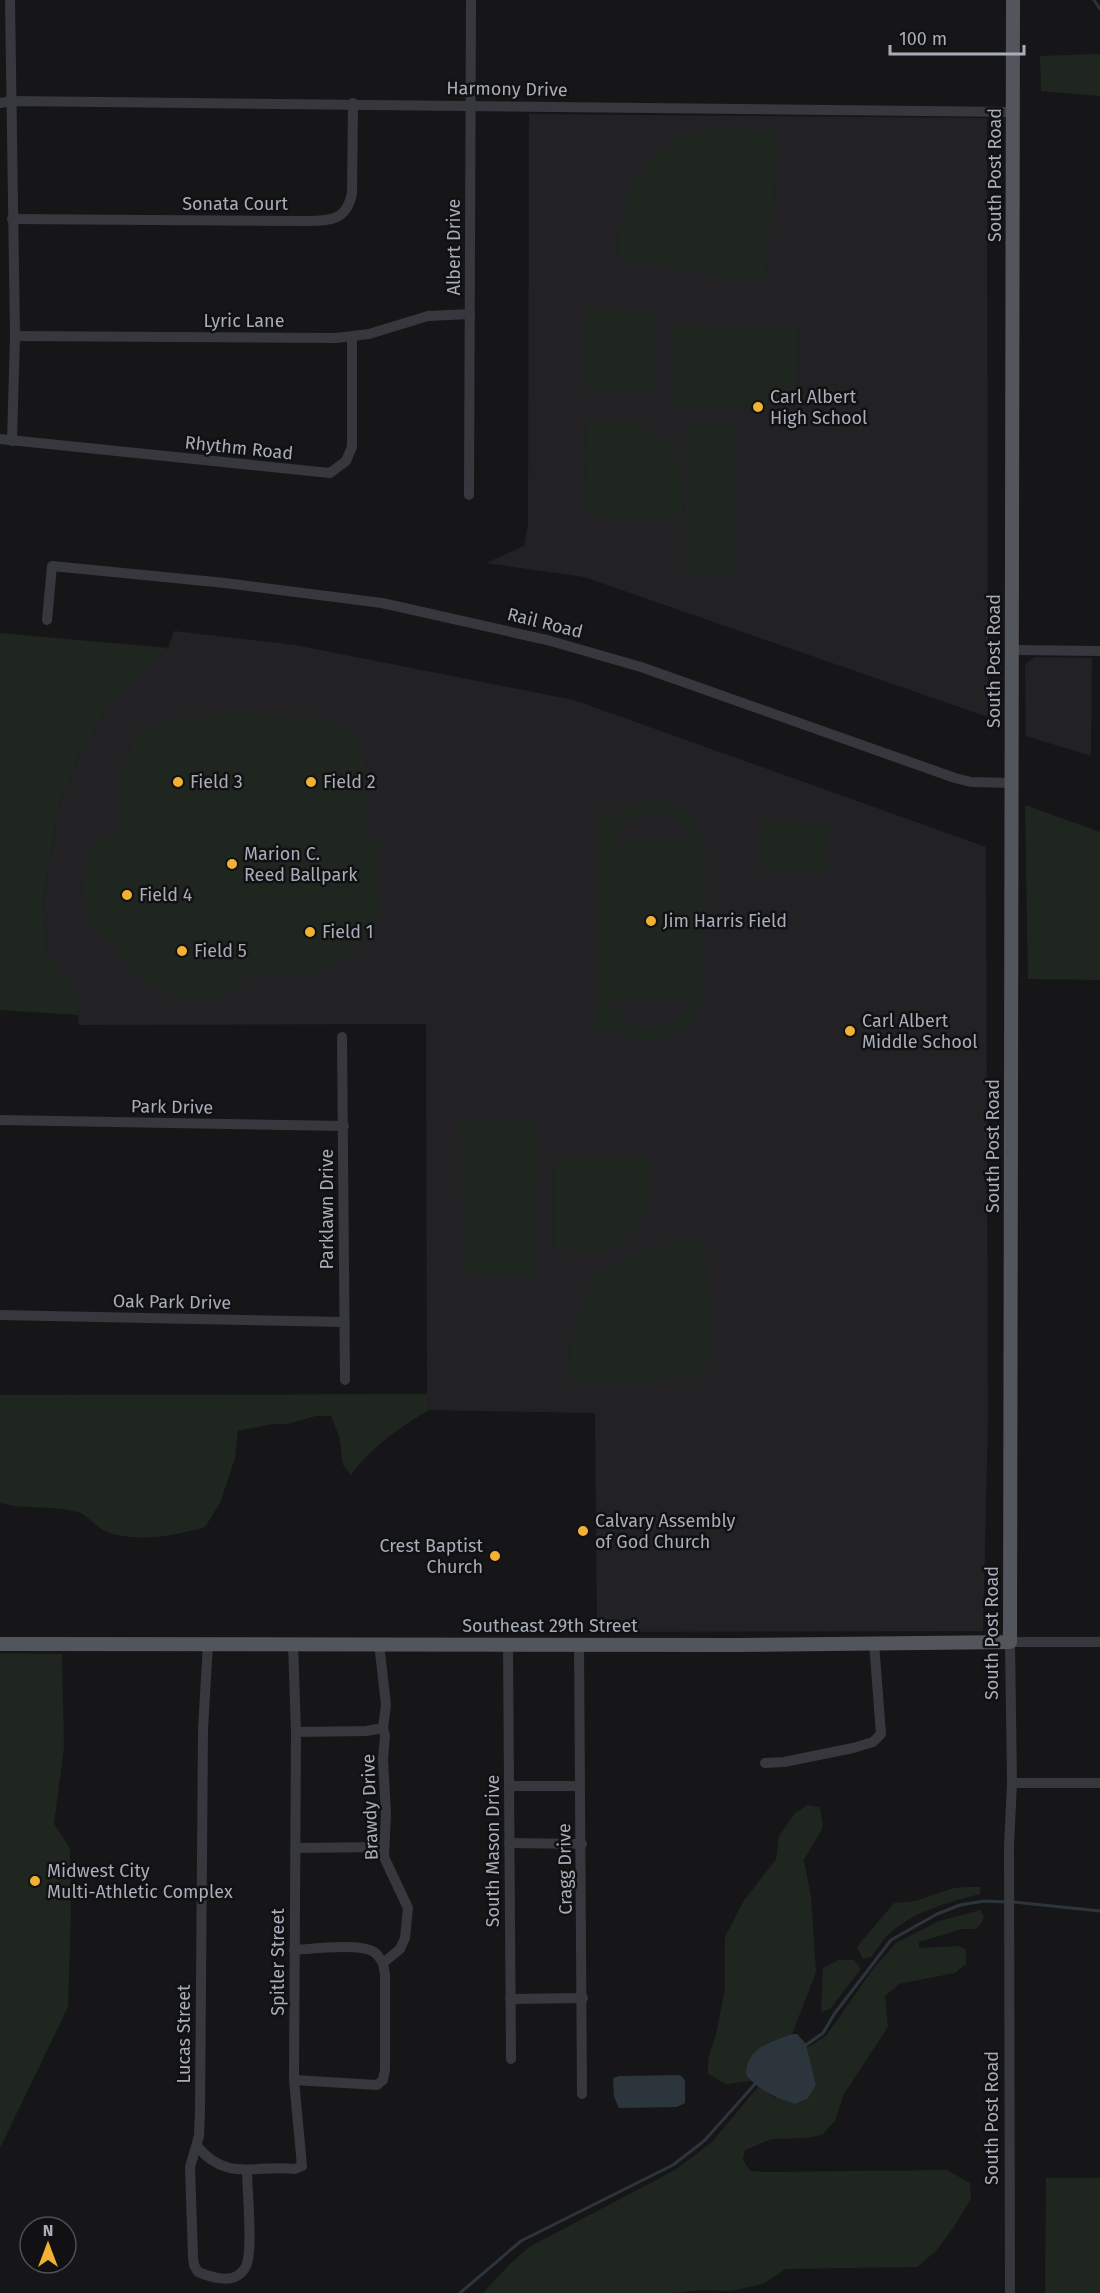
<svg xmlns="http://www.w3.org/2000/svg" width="1100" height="2293" viewBox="0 0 1100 2293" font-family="'Fira Sans',sans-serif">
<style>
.built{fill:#222225}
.green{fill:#1e261f;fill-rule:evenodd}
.water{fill:#2c353c}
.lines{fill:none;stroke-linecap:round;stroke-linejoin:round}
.stream{stroke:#2c353c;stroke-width:3}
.minor{stroke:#37383d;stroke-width:10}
.major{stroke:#53555c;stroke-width:14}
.poi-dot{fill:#f2b134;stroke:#111113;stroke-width:2}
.labels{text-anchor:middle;stroke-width:5;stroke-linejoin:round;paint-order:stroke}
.street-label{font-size:18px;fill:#a8adb8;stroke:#111113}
.poi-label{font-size:18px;fill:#a8adb8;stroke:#111113;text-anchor:start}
</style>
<rect width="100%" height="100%" fill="#161618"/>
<!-- built -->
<g class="built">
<polygon points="529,114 987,118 988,717 584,577 486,563 524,546 528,524"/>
<polygon points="174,631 295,645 574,700 986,847 988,1421 983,1631 597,1632 595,1413 429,1410 427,1394 426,1024 79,1025 78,1015 46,950 43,900 58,808 80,753 107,709 134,678 168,648"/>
<polygon points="1035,657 1092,658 1091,756 1026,736 1025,665"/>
</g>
<!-- green -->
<g class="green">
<polygon points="1100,54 1100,96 1041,91 1040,56"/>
<path d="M721,128L779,133L765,274L753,282L619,258C620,244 619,230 622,216C629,179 656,143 693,133C702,130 712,130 721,128Z"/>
<polygon points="586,309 657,311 654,392 583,389"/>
<polygon points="671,326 797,327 796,404 671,403"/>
<polygon points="587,420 635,421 671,449 681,467 682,515 595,516 586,507"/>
<polygon points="686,425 733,425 733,574 685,574"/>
<polygon points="0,633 168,648 134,678 107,709 80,753 58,808 43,900 46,950 79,997 78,1015 0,1010"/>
<path d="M235,716L316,717L353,734L367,769V840L378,841L379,912L354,951L316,975L254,974L230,992L216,997L198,1000L170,996L146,983L97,932C75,899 81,864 102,832L114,840L121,831L122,769L137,732L174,717Z"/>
<path d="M650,800L663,801L682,810L698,825L704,839L706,849L704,996C699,1009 695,1019 685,1028C663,1047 625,1044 609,1020L608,1030H596L598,811H610L611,820L627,806ZM651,813C671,814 685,824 692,842H613C618,824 633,815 651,813ZM611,1000H689V1001C677,1037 624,1037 611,1000Z"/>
<polygon points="1025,805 1100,832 1100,980 1028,979"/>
<polygon points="761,821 804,821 805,824 828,825 826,873 804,873 804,869 761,869"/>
<polygon points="460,1121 537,1122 536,1275 465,1275"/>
<polygon points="562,1157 650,1158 650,1204 633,1231 613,1246 602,1251 555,1250 556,1163"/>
<path d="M706,1239L708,1368L700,1378L567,1380L574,1332L595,1274C629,1253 666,1242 706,1239Z"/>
<path d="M427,1394L429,1410C399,1428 372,1446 351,1475L343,1465L339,1436L331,1416H316L288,1424H272L238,1431L235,1458L220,1503L205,1527C173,1536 141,1542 109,1533C97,1529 89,1516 78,1512C53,1505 25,1510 0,1503V1395Z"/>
<polygon points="0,1653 62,1654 64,1747 54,1824 70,1848 71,1914 68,2007 0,2148"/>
<polygon points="808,1805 820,1807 823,1827 804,1860 811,1897 816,1972 792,2034 767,2043 746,2075 751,2081 726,2084 708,2074 708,2059 716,2034 725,1988 725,1937 743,1902 776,1859 779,1836 795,1813"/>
<path d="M968,1887H980V1894C949,1902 912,1912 889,1934C882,1940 877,1950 871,1957L863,1959L857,1947L894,1903L916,1901L953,1888Z"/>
<polygon points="981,1910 984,1917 980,1925 975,1929 962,1929 919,1942 919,1948 957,1946 966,1949 966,1964 955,1973 899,1984 885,1996 888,2027 844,2094 835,2121 822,2135 806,2138 772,2139 745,2150 743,2160 750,2171 765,2172 947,2170 970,2183 971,2199 953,2228 936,2251 917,2267 785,2269 763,2284 731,2291 700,2290 674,2293 483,2293 507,2267 529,2247 675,2170 712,2142 758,2087 775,2098 816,2085 807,2048 826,2036 873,1969 896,1943 939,1921"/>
<polygon points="839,1960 854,1960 861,1969 830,2009 821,2012 823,1968"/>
<polygon points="1046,2178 1100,2178 1100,2293 1045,2293"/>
</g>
<!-- water -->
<g class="water">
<path d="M792,2034H797L806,2044L816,2085L808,2098L795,2104C776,2098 759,2091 746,2075C746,2048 770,2042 792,2034Z"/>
<polygon points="680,2075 685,2080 685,2103 677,2107 619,2108 614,2097 613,2078 620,2076"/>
</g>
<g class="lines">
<!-- stream -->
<g class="stream">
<polyline points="1094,0 1100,9"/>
<polyline points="1013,1902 1100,1911"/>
<polyline points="803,2047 823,2033 835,2013 891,1940 937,1914 960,1905 984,1901 1006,1902"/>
<polyline points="460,2293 521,2241 673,2165 704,2141 755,2084"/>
</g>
<!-- minor -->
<g class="minor">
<polyline points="10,0 15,336 12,441"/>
<polyline points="0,103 11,101 1013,112"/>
<path d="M12,219L307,221C331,221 347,220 352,193L353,103"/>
<polyline points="15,336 336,338 369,334 428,316 470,314"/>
<polyline points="0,439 330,473 346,461 352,447 352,337"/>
<polyline points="469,495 471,0"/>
<polyline points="47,620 52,566 225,583 382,603 547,640 641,667 955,778 971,782 1012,783"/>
<polyline points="1012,650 1100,651"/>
<polyline points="342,1037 345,1380"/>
<polyline points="0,1120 344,1126"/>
<polyline points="0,1315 344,1322"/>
<path d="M208,1644L203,1729L200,2112L199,2136L190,2167L193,2257L194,2265L198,2272C213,2278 235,2285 245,2268C254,2255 247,2190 247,2171"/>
<polyline points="508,1644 511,2059"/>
<polyline points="579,1644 582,2094"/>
<polyline points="296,1732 366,1731 383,1728"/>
<polyline points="765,1763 784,1762 853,1748 873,1742 881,1734 874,1643"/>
<polyline points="1012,1783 1100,1783"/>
<polyline points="509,1786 580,1786"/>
<polyline points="509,1843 582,1844"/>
<polyline points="295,1848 384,1847"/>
<path d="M294,1950C312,1949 359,1943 374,1952C378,1954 380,1959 383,1963"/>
<polyline points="510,1999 583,1998"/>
<polyline points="294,2080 377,2085 383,2080 385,2070 385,1975 383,1963 400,1949 405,1938 408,1908 384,1857 386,1814 383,1759 385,1736 383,1728 386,1705 379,1643"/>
<path d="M197,2146C227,2183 256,2164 295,2169L302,2166L294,2080L296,1732L293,1643"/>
<polyline points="1010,2293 1009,1846 1012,1783 1010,1642 1100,1642"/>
</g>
<!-- major -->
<polyline class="major" points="0,1644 737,1645 1010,1642 1013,0"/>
</g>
<!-- markers -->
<g class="poi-dot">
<circle cx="758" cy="407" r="6"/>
<circle cx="178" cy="782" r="6"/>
<circle cx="311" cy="782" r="6"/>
<circle cx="232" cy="864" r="6"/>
<circle cx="127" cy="895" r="6"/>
<circle cx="651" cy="921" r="6"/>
<circle cx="310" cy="932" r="6"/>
<circle cx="182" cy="951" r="6"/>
<circle cx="850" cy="1031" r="6"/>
<circle cx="583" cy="1531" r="6"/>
<circle cx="495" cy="1556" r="6"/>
<circle cx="35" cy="1881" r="6"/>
</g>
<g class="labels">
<!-- street labels -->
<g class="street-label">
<text transform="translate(507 89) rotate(1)" y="6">Harmony Drive</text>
<text transform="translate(995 175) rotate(-90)" y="6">South Post Road</text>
<text x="235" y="210">Sonata Court</text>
<text transform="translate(454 247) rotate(-90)" y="6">Albert Drive</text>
<text x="244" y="327">Lyric Lane</text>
<text transform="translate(239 448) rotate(6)" y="6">Rhythm Road</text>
<text transform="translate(545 623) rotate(14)" y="6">Rail Road</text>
<text transform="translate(994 661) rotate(-90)" y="6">South Post Road</text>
<text transform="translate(172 1107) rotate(1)" y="6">Park Drive</text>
<text transform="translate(993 1146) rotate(-90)" y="6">South Post Road</text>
<text transform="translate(327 1209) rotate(-90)" y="6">Parklawn Drive</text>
<text transform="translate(172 1302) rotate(1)" y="6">Oak Park Drive</text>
<text x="550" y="1632">Southeast 29th Street</text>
<text transform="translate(992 1633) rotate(-90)" y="6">South Post Road</text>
<text transform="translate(370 1807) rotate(-92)" y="6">Brawdy Drive</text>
<text transform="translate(493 1851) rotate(-90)" y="6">South Mason Drive</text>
<text transform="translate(565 1869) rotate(-91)" y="6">Cragg Drive</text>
<text transform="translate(278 1962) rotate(-90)" y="6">Spitler Street</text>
<text transform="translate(184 2034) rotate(-90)" y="6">Lucas Street</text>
<text transform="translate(992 2118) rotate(-90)" y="6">South Post Road</text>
</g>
<!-- poi labels -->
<g class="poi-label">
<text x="770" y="403">Carl Albert<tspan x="770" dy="21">High School</tspan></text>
<text x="190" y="788">Field 3</text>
<text x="323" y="788">Field 2</text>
<text x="244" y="860">Marion C.<tspan x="244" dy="21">Reed Ballpark</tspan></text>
<text x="139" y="901">Field 4</text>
<text x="663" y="927">Jim Harris Field</text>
<text x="322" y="938">Field 1</text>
<text x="194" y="957">Field 5</text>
<text x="862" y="1027">Carl Albert<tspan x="862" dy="21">Middle School</tspan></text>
<text x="595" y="1527">Calvary Assembly<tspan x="595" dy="21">of God Church</tspan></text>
<text x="483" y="1552" text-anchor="end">Crest Baptist<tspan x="483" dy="21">Church</tspan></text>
<text x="47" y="1877">Midwest City<tspan x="47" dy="21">Multi-Athletic Complex</tspan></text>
</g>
</g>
<!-- north arrow -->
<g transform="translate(48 2245)"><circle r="28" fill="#111113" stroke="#4d4f55" stroke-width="1.5"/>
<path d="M0-4.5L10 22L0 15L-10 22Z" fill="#f2b134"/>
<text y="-9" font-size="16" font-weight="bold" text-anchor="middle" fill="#a8adb8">N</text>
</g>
<!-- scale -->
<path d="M890 45v9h134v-9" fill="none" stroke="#a8adb8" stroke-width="3"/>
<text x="899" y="45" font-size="18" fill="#a8adb8" stroke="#111113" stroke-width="4.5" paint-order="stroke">100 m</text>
</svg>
